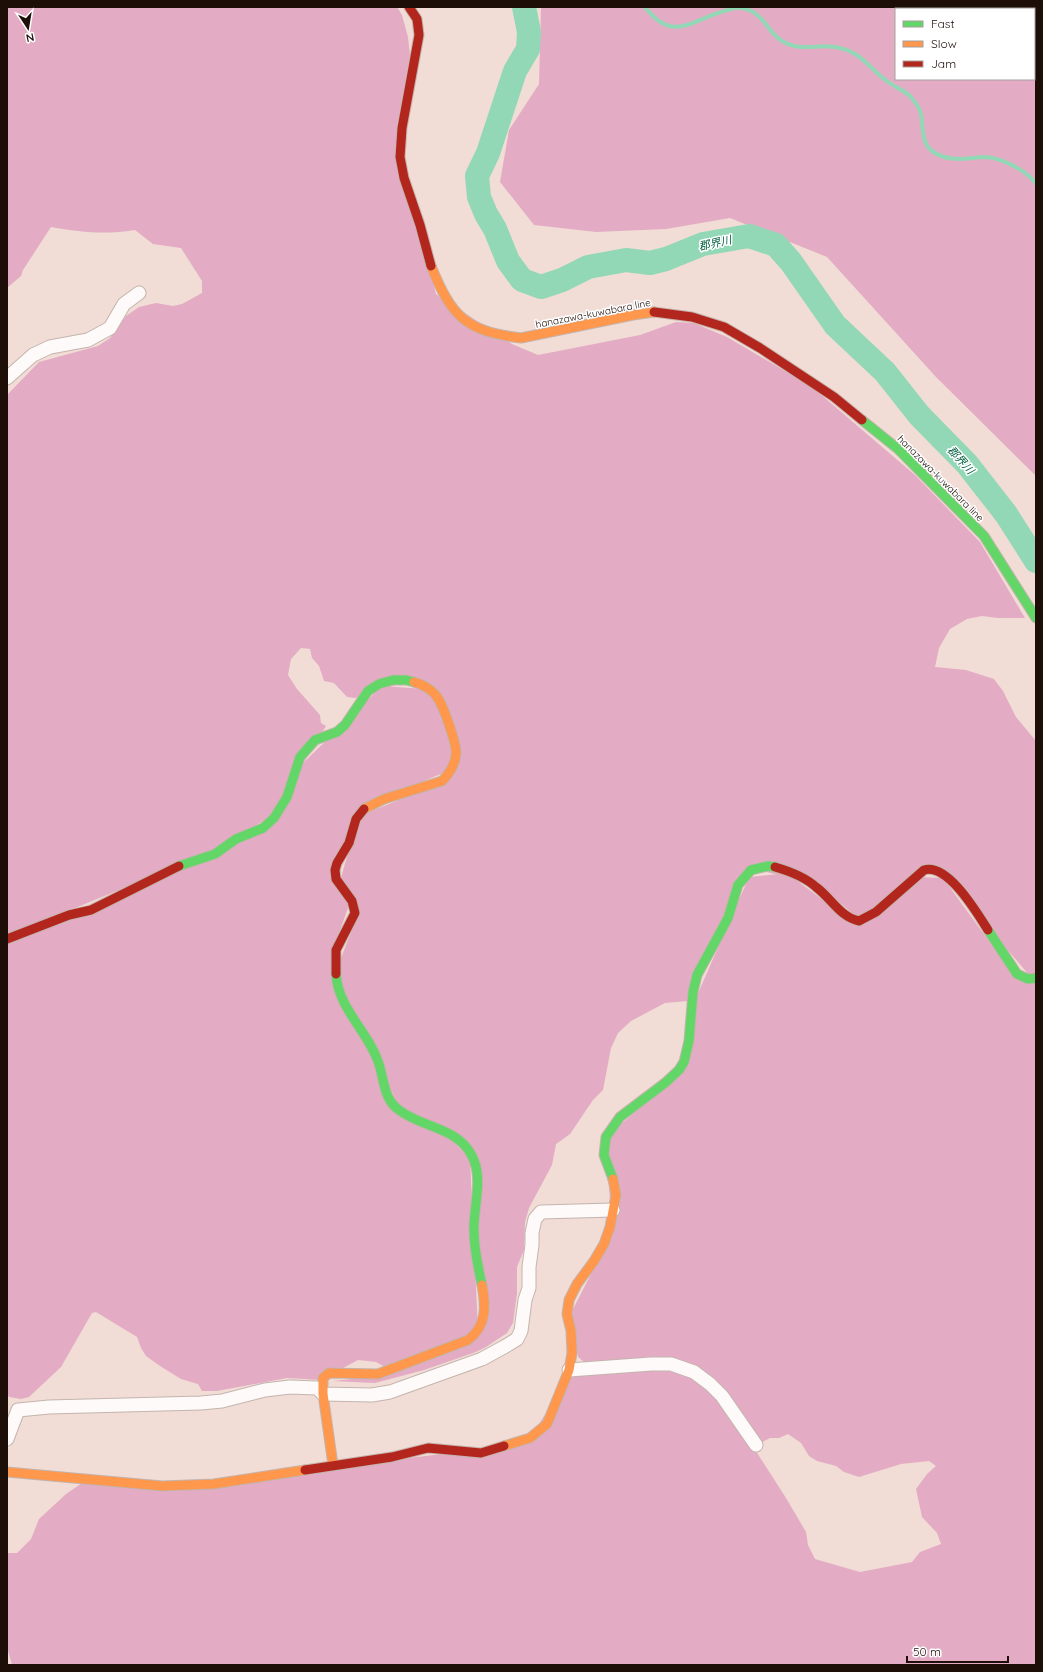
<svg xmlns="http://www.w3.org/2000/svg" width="1043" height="1672" viewBox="0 0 1043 1672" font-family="Quicksand,'Noto Sans JP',sans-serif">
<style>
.forest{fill:#e3acc4;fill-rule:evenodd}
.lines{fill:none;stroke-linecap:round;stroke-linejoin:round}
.stream{stroke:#92d8b6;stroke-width:4}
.river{stroke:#92d8b6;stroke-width:24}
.street-casing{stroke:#c4b4ad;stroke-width:15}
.fast-casing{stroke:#c4b4ad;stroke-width:11}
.slow-casing{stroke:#c4b4ad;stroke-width:11}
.jam-casing{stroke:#c4b4ad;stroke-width:11}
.street{stroke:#fdfaf9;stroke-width:13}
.fast{stroke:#63d668;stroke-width:9}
.slow{stroke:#ff974d;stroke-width:9}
.jam{stroke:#b3261e;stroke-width:9}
.labels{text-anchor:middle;stroke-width:3;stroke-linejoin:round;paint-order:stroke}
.street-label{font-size:10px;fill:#1d0e08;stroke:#fff}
.water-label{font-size:11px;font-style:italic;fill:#005d3f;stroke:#fff}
</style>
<rect width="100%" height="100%" fill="#f1ddd5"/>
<!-- forest -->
<g class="forest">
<path d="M7,7H397L402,15L408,37L410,55L397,126L436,294L512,344L538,355L640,335L676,322L694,323L727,337L812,387L915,475L980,542L1025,618H998L982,616L967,619L950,629L939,648L935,667L966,670L994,679L1003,691L1016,717L1036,741V975L1030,976L936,867L858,918L818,884L749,868L688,1001L665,1003L631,1021L618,1033L611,1048L603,1090L593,1100L570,1134L556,1144L552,1165L529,1208L525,1222L524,1250L517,1267V1293L513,1323L507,1333L486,1347L476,1352L424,1370L375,1383L333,1381L371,1377L480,1334L475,1158L399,1107L336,971L358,914L340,881L359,816L444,782L457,743L415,679L355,698L347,697L334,683L324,681L319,666L312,658L310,649L301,648L291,659L288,675L297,689L320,715L321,723L326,726L271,816L214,851L7,936V395L39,362L98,346L110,338L126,316L139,307L156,303L173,306L182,304L202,293V281L181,248L153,244L135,230C104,235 81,232 51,227L23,270L21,276L7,288Z"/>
<path d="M541,7H1036V476L936,377L827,257L730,218L666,229L596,232L534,225L500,182L509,130L539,84ZM896,9H1034V79H896Z"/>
<polygon points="382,686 425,689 453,741 448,771 366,805 335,862 350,902 333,951 390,1106 441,1131 470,1158 478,1330 389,1369 376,1362 358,1360 321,1380 287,1378 217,1391 202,1391 198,1384 181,1379 160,1366 146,1356 141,1348 137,1337 96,1312 92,1313 61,1367 29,1397 21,1399 9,1397 7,1393 7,941 261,831 300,766"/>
<polygon points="787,873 853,923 918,877 943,878 1013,974 1036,981 1036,1665 12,1665 7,1647 7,1553 17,1553 31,1539 39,1519 66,1494 82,1483 154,1488 526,1444 568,1379 578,1375 674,1368 707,1385 752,1445 786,1498 806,1532 808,1545 815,1559 860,1572 912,1562 920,1552 941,1544 937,1533 922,1517 916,1489 927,1474 936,1466 929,1461 901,1464 859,1477 844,1472 836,1466 817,1461 809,1456 801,1443 788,1434 779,1438 770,1438 759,1444 692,1367 589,1366 578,1357 571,1313 612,1233 607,1152 614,1130 676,1078 695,1000 749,877"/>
</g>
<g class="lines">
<!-- stream -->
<path class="stream" d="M645,7C674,45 693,18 728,10C732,9 736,7 740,8C762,9 767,32 782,41C801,52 816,44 835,47C862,51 868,68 887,81C894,87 904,90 910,96C914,101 918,105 920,111C924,123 920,142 932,151C949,163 965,158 984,157C1000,157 1028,171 1036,184"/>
<!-- river -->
<polyline class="river" points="524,7 529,32 528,49 515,71 488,153 477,176 479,197 486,214 495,229 508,261 522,280 541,287 562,280 588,267 626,260 650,263 666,259 703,244 749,236 776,245 791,262 835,325 885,372 919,415 967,464 1006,514 1036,561"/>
<defs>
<g id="street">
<polyline points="7,378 33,355 50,347 88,340 110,328 124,304 139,293"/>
<polyline points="569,1370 651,1364 671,1364 694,1372 710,1384 722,1396 756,1445"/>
<polyline points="7,1439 18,1410 49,1407 201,1403 222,1401 265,1390 290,1387 317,1388 323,1394 372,1395 390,1392 482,1359 504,1347 517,1339 521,1331 525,1300 529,1288 529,1267 532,1245 532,1233 535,1219 541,1212 613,1210"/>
</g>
<g id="fast">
<polyline points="862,420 898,449 984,536 1036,618"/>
<polyline points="179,866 215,854 236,839 263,828 274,818 287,797 300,757 315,740 337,732 345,725 368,691 379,684 393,680 406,680 414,682"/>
<polyline points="988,930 1017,974 1028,979 1036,978"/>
<path d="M336,974C338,1009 369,1032 379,1064C384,1080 384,1100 399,1110C422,1128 458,1127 472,1156C484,1178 473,1208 474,1231C474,1250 478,1267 482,1285"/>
<polyline points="613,1179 604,1155 606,1137 620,1117 665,1083 679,1070 684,1062 689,1041 693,992 697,975 728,918 738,885 751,870 768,866 775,867"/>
</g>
<g id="slow">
<path d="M431,266C452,317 465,331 521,338L633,315L654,312"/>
<path d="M364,809L384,799L442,781C450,773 455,765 456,754C457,744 444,709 439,700C434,691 424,685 414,682"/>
<polyline points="504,1446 530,1438 547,1424 569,1370 572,1353 571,1331 567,1314 569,1300 577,1284 594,1261 604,1244 610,1227 616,1195 613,1179"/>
<path d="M333,1465L323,1394V1378L329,1373L378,1374L468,1340C487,1326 486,1306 482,1285"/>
<polyline points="7,1472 162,1486 214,1484 305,1470"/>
</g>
<g id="jam">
<polyline points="409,7 417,19 419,35 402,128 400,157 404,178 420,225 431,266"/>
<polyline points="654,312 692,317 724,327 760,348 834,397 862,420"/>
<path d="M775,867C789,871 805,877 816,887C831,898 840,917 859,921L876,912L924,870C948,863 977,913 988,930"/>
<polyline points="7,939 69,915 91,910 179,866"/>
<polyline points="336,974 336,950 355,913 352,901 336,879 335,870 337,863 349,843 356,819 364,809"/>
<polyline points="305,1470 392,1457 428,1448 481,1453 504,1446"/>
</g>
</defs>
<!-- street casing -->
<use href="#street" class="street-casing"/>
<!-- fast casing -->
<use href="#fast" class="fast-casing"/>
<!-- slow casing -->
<use href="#slow" class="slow-casing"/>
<!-- jam casing -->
<use href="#jam" class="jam-casing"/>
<!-- street -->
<use href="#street" class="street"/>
<!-- fast -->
<use href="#fast" class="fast"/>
<!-- slow -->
<use href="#slow" class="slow"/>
<!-- jam -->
<use href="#jam" class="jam"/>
</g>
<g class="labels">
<!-- street labels -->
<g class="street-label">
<text transform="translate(593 313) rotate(-11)" y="4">hanazawa-kuwabara line</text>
<text transform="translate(941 478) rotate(45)" y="4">hanazawa-kuwabara line</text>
</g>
<!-- water labels -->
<g class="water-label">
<text transform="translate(715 243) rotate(-13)" y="4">郡界川</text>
<text transform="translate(961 460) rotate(48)" y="4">郡界川</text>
</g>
</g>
<!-- border -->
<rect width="1043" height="1672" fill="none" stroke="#1d0e08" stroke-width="16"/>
<!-- legend -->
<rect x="895" y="8" width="140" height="72" fill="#ffffff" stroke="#a59f9c"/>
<rect x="903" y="21" width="20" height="6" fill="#63d668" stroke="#a59f9c"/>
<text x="931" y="28" font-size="12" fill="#1d0e08">Fast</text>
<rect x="903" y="41" width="20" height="6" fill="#ff974d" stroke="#a59f9c"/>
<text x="931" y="48" font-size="12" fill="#1d0e08">Slow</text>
<rect x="903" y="61" width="20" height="6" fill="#b3261e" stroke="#a59f9c"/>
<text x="931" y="68" font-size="12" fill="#1d0e08">Jam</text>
<!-- north arrow -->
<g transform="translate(28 28) rotate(168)" stroke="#ffffff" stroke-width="3" paint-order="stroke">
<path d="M0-3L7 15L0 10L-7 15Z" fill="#1d0e08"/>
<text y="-6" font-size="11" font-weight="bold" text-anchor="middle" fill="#1d0e08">N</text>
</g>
<!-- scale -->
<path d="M907 1656v6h101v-6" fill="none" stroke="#1d0e08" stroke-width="2"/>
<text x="913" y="1656" font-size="12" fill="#1d0e08" stroke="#ffffff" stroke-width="3" paint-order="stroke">50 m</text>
</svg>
